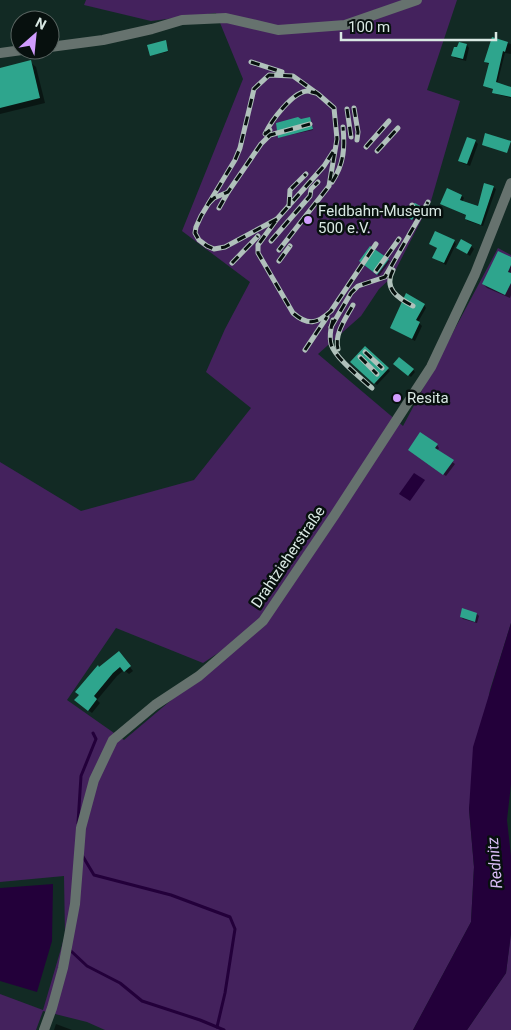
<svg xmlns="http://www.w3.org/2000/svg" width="511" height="1030" viewBox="0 0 511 1030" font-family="Roboto,sans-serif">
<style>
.green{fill:#44225d;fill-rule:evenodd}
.water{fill:#23003a}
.shadow{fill:#0007}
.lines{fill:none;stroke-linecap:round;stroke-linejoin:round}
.stream{stroke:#23003a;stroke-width:3}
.building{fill:#2ea58d}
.minor{stroke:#66726e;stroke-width:10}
.rail-casing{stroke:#b0c1bb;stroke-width:5}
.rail{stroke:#07100e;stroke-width:3;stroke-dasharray:9;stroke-linecap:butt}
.poi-dot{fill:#d19dfe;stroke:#07100e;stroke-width:2}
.labels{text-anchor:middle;stroke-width:5;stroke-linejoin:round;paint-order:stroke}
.poi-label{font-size:15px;fill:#d9e8e3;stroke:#07100e;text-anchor:start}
.street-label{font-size:15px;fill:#d9e8e3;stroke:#07100e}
.water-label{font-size:16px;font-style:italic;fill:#d8bbf3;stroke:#07100e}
</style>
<rect width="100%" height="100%" fill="#122a24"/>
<!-- green -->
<g class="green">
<path d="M86,0H457L427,90L460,101L431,201L392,277L379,289L361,316L318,354L403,426L498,248L511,255V623L490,690L469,809L474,867L471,922L413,1030H105L87,1022L43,1011L36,1030H0V994L43,1010L65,935L64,876L0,882V462L81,511L194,480L251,408L206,372L225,329L250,282L182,231L243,79L216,13L151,21L84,5ZM259,626L124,740L67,700L116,628L203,663Z"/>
<polygon points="511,931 511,1030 467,1030 506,973"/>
</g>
<!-- water -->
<g class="water">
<polygon points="414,473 425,480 410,501 399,494"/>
<polygon points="511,623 511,784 507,820 511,856 511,934 506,973 467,1030 413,1030 471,922 474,867 469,809 473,747"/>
<polygon points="53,884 52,941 37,992 0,981 0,888"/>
</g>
<!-- shadow -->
<g class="shadow">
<polygon points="492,39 511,44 511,54 505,53 497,84 511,88 511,98 496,94 494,92 494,90 484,86 490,65 485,62"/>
<polygon points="166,43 168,52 151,55"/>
<polygon points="467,45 469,48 466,61 455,58 453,55"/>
<polygon points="30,62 36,67 45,103 0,114 0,69"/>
<polygon points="311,120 313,130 280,137 301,121"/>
<polygon points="475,141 478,144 470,166 462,163 460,161"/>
<polygon points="493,187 496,189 483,226 468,221 466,219 467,216 442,204 447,190 462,196 464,198 462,202 478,208"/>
<polygon points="415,204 424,211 415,222 410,217"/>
<polygon points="454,241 456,244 446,265 434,258 438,249 430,243"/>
<polygon points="471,246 474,249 470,256 457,248"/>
<polygon points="511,258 511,295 510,298 487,288 483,284"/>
<polygon points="388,260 390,261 379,276 363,263"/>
<polygon points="424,305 426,308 418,322 422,326 415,341 391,328"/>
<polygon points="365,348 390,371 377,385 352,362"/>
<polygon points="398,366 413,370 415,372 411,377"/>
<polygon points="437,445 439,448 437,451 455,464 446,476 412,452"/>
<polygon points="477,614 479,616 477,623 463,619 461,617"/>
<polygon points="122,657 133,671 129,674 124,670 117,676 97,700 100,703 92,713 79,703 99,668"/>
<polygon points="56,1024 72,1030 54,1030"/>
</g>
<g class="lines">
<!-- stream -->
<g class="stream">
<polyline points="78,823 81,776 96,739 93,733"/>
<polyline points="82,855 94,875 171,895 230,917 235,929 225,993 217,1027"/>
<polyline points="71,951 87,966 120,983 142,1001 200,1020 224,1030"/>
</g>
</g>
<!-- building -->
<g class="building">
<polygon points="492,37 508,42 505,52 503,51 496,82 511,87 511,97 492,93 493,89 483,86 489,63 484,62"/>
<polygon points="166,40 168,51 150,56 147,45"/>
<polygon points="459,42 467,44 463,59 451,56 454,47 457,47"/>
<polygon points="31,60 40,98 0,108 0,68"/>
<polygon points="298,117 301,119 310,117 313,129 278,138 276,123"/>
<polygon points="485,133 511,141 507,153 482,145"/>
<polygon points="467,137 476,140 467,164 458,161"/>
<polygon points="484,183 494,186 481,225 465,219 466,215 440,204 447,188 462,195 460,200 478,206"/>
<polygon points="415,203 422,207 412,220 408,218 407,211 410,206"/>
<polygon points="435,231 455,240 444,263 432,258 437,248 429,244"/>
<polygon points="461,239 472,245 467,254 456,248"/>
<polygon points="370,246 389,259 377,275 359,261"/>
<polygon points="498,251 511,257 511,265 508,272 511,273 511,283 505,295 482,284"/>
<polygon points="406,293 425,304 416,320 420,322 412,339 390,328"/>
<polygon points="365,346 389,368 374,384 350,362"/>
<polygon points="399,357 414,369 408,376 393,364"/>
<polygon points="420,432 438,444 435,448 454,460 443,475 408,450"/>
<polygon points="462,608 477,613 475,622 460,617"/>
<polygon points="119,651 131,666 124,672 120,667 113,673 94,696 97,699 88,711 74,700 79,695 75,692 98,665 99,667"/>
</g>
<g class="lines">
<!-- minor -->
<g class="minor">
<polyline points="50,47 103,40 152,29 182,20 226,18 278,30 345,25 417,0"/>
<polyline points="0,53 22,50"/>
<polyline points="44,1030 52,1008 63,968 75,904 81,828 94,780 113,740 155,705 199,676 263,621 334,516 431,367 475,274 511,183"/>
</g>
<defs>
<g id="rail">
<polyline points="251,62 282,72"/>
<polyline points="354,108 358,132 357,140"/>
<polyline points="347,109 351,137"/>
<path d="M270,130L265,134C271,121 293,91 308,91C309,91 315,93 316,93"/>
<polyline points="366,147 389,121"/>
<polyline points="377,151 398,128"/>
<path d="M333,152L324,166L277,219L258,245V253L293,313C308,326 317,324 331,311L376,244"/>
<path d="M332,182C344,164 345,148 343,127"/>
<polyline points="209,203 214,198 228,192 261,144 270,135 310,124"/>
<polyline points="412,205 414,210"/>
<polyline points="289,206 290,190 306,174"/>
<polyline points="219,208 228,192"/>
<polyline points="277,219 225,247 214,249 207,246 199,240 195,233 196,227 201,216 235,160 240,148 254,89 269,75 293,76 318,94 334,108 337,139 329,186 279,250"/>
<polyline points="271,241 310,196 311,189 318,182"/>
<polyline points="279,261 290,246"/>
<polyline points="232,263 258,236"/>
<path d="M393,270C383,289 398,298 413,306"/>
<polyline points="376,271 399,239"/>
<path d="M333,320C331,327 329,336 331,344C335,358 361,378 372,388"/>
<polyline points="331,327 351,293 358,286 385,277 428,202"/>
<path d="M338,349C334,334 346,318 353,305"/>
<polyline points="305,350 327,317"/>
<polyline points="365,352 382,368"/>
<polyline points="360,357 377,374"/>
</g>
</defs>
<!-- rail casing -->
<use href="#rail" class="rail-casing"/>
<!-- rail -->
<use href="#rail" class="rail"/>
</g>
<!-- markers -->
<g class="poi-dot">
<circle cx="308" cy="220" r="5"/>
<circle cx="397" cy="398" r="5"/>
</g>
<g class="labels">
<!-- poi labels -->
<g class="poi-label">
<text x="318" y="216">Feldbahn-Museum<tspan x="318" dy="17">500 e.V.</tspan></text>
<text x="407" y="403">Resita</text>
</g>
<!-- street labels -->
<g class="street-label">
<text transform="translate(288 557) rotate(-56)" y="5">Drahtzieherstraße</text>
</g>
<!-- water labels -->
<g class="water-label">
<text transform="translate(494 863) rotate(-95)" y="6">Rednitz</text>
</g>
</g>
<!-- north arrow -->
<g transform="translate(35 35) rotate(27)"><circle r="24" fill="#07100e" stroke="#5b6663"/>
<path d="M0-4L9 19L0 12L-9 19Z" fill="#d19dfe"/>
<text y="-8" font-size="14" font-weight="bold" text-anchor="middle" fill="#d9e8e3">N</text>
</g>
<!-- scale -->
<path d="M341 32v8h155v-8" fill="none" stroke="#d9e8e3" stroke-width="2.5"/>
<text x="348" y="32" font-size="15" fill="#d9e8e3" stroke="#07100e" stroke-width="4" paint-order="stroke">100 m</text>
</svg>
